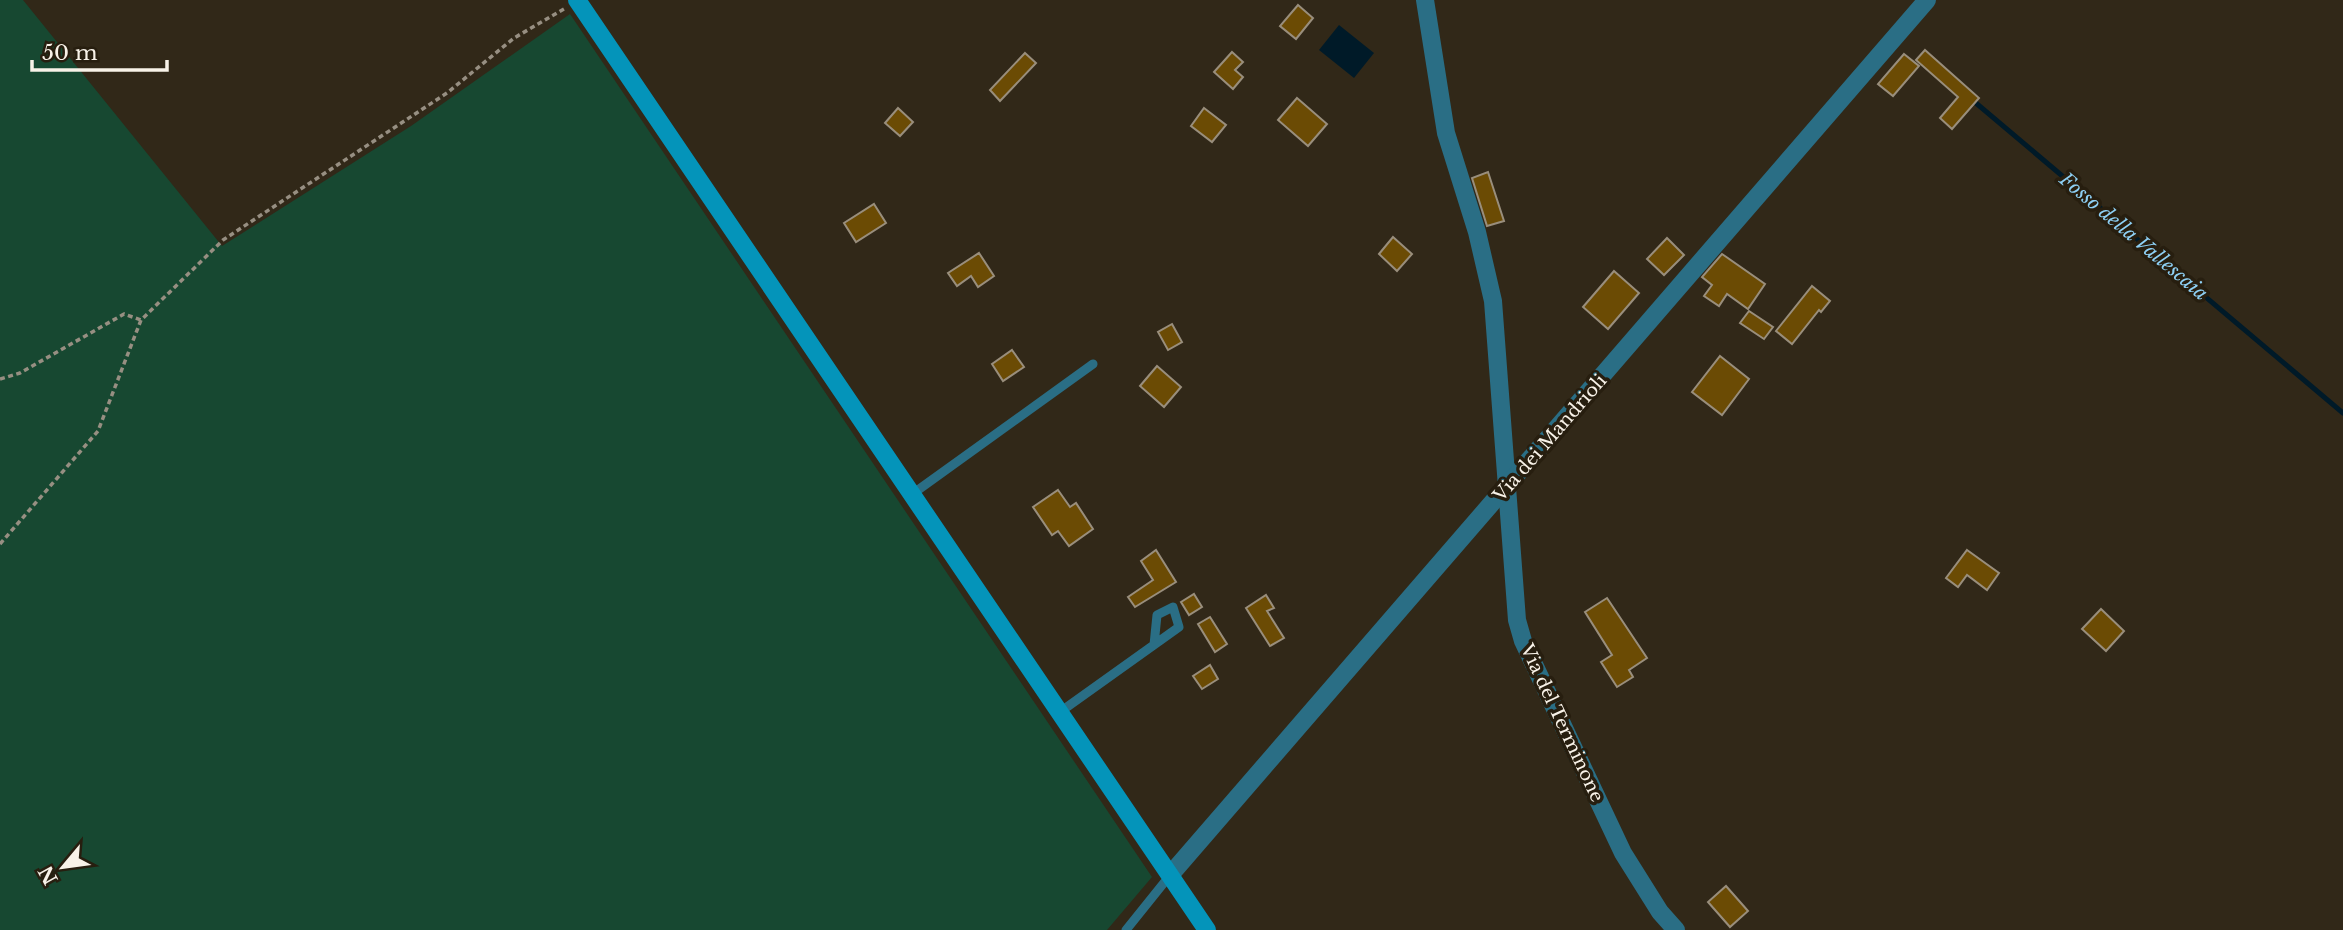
<svg xmlns="http://www.w3.org/2000/svg" width="2343" height="930" viewBox="0 0 2343 930" font-family="'Libre Baskerville',serif">
<style>
.green{fill:#174831}
.water{fill:#001a28}
.lines{fill:none;stroke-linecap:round;stroke-linejoin:round}
.stream{stroke:#001a28;stroke-width:5}
.building{fill:#6b4b04;stroke:#998e7c;stroke-width:2}
.path{stroke:#978f82;stroke-width:3.5;stroke-dasharray:5 3.5;stroke-linecap:butt}
.service{stroke:#2a6e85;stroke-width:9}
.minor{stroke:#2a6e85;stroke-width:18}
.secondary{stroke:#0494ba;stroke-width:18}
.labels{text-anchor:middle;stroke-width:7;stroke-linejoin:round;paint-order:stroke}
.street-label{font-size:18px;fill:#f8f2e8;stroke:#271e0f}
.water-label{font-size:19px;font-style:italic;fill:#8ed0f5;stroke:#271e0f}
</style>
<rect width="100%" height="100%" fill="#312818"/>
<!-- green -->
<polygon class="green" points="0,0 23,0 222,246 411,126 570,14 1152,877 1107,930 0,930"/>
<!-- water -->
<polygon class="water" points="1339,25 1374,53 1354,78 1319,50"/>
<g class="lines">
<!-- stream -->
<polyline class="stream" points="1970,98 2343,413"/>
</g>
<!-- building -->
<g class="building">
<polygon points="1298,5 1313,18 1296,39 1280,26"/>
<polygon points="1925,50 1979,98 1952,129 1940,118 1958,97 1916,60"/>
<polygon points="1232,52 1243,62 1235,70 1243,77 1233,89 1214,72"/>
<polygon points="1025,53 1036,63 1000,101 990,90"/>
<polygon points="1904,54 1919,66 1893,96 1878,84"/>
<polygon points="1297,98 1327,124 1308,146 1278,120"/>
<polygon points="898,108 913,122 900,136 885,123"/>
<polygon points="1204,108 1226,125 1212,142 1191,126"/>
<polygon points="1488,172 1504,221 1487,226 1472,178"/>
<polygon points="874,204 886,223 856,242 844,223"/>
<polygon points="1393,237 1412,254 1397,271 1379,254"/>
<polygon points="1667,238 1684,255 1664,275 1647,259"/>
<polygon points="979,253 994,276 978,287 971,276 957,286 948,273"/>
<polygon points="1722,254 1765,284 1748,309 1727,294 1719,306 1704,296 1712,285 1702,277"/>
<polygon points="1614,271 1639,293 1608,329 1583,307"/>
<polygon points="1812,286 1830,301 1821,312 1819,310 1792,344 1776,331"/>
<polygon points="1749,311 1773,327 1764,339 1740,323"/>
<polygon points="1172,324 1182,342 1168,350 1158,332"/>
<polygon points="1012,350 1024,367 1003,381 992,364"/>
<polygon points="1720,356 1749,379 1722,415 1692,392"/>
<polygon points="1157,366 1181,387 1164,407 1140,386"/>
<polygon points="1058,490 1070,507 1076,503 1093,529 1069,546 1058,531 1052,535 1033,507"/>
<polygon points="1156,550 1176,582 1135,607 1128,597 1153,580 1141,561"/>
<polygon points="1967,550 1999,573 1987,590 1967,575 1958,587 1946,578"/>
<polygon points="1194,594 1202,607 1189,615 1181,602"/>
<polygon points="1266,595 1274,608 1267,611 1284,638 1270,646 1246,608"/>
<polygon points="1607,598 1647,658 1629,670 1633,677 1617,687 1601,662 1612,655 1585,612"/>
<polygon points="2101,609 2124,631 2106,651 2082,629"/>
<polygon points="1210,617 1227,644 1215,652 1198,624"/>
<polygon points="1210,665 1218,679 1202,689 1193,676"/>
<polygon points="1726,886 1748,911 1730,927 1708,902"/>
</g>
<g class="lines">
<!-- path -->
<g class="path">
<polyline points="0,379 20,373 124,314 141,320"/>
<polyline points="0,544 98,431 141,320 223,240 447,93 514,38 564,9"/>
</g>
<!-- service -->
<g class="service">
<polyline points="911,495 1093,364"/>
<polyline points="1060,712 1179,627 1173,607 1157,615 1154,645"/>
<polyline points="1126,930 1171,874"/>
</g>
<!-- minor -->
<g class="minor">
<polyline points="1425,0 1446,133 1477,232 1493,301 1517,620 1523,641 1623,853 1660,912 1676,930"/>
<polyline points="1171,874 1927,0"/>
</g>
<!-- secondary -->
<polyline class="secondary" points="577,0 1207,930"/>
</g>
<g class="labels">
<!-- street labels -->
<g class="street-label">
<text transform="translate(1550 438) rotate(-49)" y="6">Via dei Mandrioli</text>
<text transform="translate(1562 723) rotate(65)" y="6">Via del Terminone</text>
</g>
<!-- water labels -->
<g class="water-label">
<text transform="translate(2134 236) rotate(40)" y="7">Fosso della Vallescaia</text>
</g>
</g>
<!-- north arrow -->
<g transform="translate(63 867) rotate(241)" stroke="#271e0f" stroke-width="5" paint-order="stroke">
<path d="M0-5L12 26L0 18L-12 26Z" fill="#f8f2e8"/>
<text y="-10" font-size="19" font-weight="bold" text-anchor="middle" fill="#f8f2e8">N</text>
</g>
<!-- scale -->
<path d="M32 60v10h135v-10" fill="none" stroke="#f8f2e8" stroke-width="3.5"/>
<text x="42" y="60" font-size="21" fill="#f8f2e8" stroke="#271e0f" stroke-width="5" paint-order="stroke">50 m</text>
</svg>
